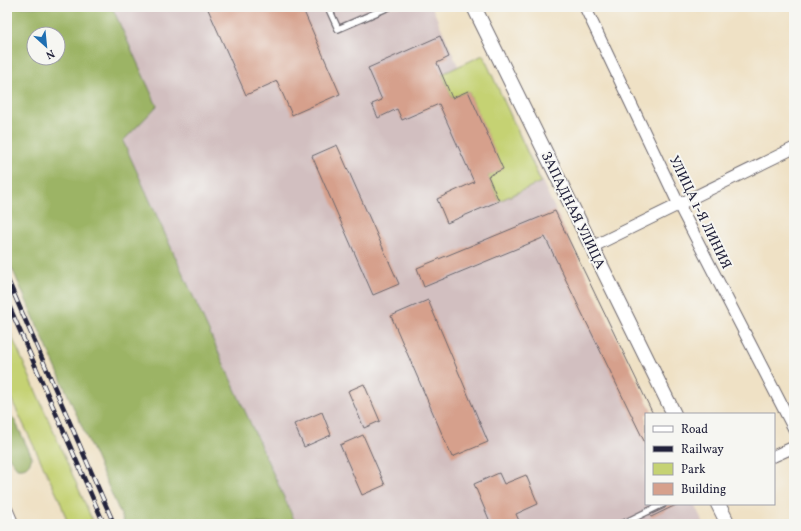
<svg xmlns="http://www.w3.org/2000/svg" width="801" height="531" viewBox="0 0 801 531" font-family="Vollkorn,serif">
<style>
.industrial{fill:#d2bfc0}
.green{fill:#c5d273;stroke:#747a57}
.forest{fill:#9cb465;stroke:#5f6b50;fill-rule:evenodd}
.building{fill:#d6a08c}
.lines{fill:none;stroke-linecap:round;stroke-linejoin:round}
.service-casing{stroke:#6a656b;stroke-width:8}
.minor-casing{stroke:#6a656b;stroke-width:13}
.tertiary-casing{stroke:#6a656b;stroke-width:16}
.service{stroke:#fff;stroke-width:5.5}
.minor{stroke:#fff;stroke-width:11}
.tertiary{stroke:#fff;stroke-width:14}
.rail-casing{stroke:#22223b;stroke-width:4.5}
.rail{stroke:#f6f6f2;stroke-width:3;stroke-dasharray:9;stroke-linecap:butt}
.labels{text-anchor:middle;stroke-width:4;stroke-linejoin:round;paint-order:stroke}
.street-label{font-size:14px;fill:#22223b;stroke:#f6f6f2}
</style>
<rect width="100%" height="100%" fill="#f6f6f2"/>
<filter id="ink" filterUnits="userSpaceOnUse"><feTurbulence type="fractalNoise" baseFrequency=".025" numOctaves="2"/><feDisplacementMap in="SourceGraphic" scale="8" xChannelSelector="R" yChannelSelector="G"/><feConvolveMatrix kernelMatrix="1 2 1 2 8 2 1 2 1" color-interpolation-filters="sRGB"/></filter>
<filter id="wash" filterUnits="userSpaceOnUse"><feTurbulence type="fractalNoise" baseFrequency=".012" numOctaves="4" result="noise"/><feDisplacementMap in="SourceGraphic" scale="16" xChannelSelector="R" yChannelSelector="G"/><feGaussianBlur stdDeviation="0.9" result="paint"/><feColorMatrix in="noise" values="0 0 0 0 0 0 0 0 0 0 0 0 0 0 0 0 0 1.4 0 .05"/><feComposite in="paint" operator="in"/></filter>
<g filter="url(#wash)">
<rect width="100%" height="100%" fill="#efe1c5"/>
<!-- industrial -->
<polygon class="industrial" points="112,7 432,7 458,66 483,55 651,414 646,414 646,504 694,504 704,524 296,524 122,141"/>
<!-- green -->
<g class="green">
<polygon points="483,55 541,182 499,201 488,176 502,169 468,91 452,98 442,74"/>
<polygon points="7,325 94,524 68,524 60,501 7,390"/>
</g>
<!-- forest -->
<g class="forest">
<path d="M7,7H112L157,106L123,141L296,524H125L7,257ZM34,34H58V58H34Z"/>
<path d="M7,411L15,421L32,457C29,466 26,469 17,468L7,455Z"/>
</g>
<g id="blocks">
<!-- building -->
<g class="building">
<polygon points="207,7 302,7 340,94 292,115 277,81 246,95"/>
<polygon points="440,36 449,57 437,63 452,98 468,91 503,169 488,176 499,201 447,223 437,199 474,182 439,104 402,120 397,109 378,118 372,104 382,100 368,68"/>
<polygon points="337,145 399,284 373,295 312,156"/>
<polygon points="555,211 653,414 646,414 646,445 545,237 424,287 417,268"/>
<polygon points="428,300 488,442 452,457 391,316"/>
<polygon points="364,384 380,421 364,428 348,391"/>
<polygon points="322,412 331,435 304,447 294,424"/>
<polygon points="363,435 385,485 362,495 340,445"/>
<polygon points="499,473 504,484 526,475 538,504 516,514 519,521 512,524 491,524 474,484"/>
<polygon points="667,504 678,504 651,517 650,515 665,508"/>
</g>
</g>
</g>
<g filter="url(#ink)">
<use href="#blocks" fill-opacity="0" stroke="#6a656b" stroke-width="1"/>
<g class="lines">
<defs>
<g id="service">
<polyline points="328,7 338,29 389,7"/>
<polyline points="622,524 663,504"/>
</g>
<g id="minor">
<polyline points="585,7 679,205 794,429"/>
<polyline points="592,247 794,148"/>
<polyline points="774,456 794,447"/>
<polyline points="7,510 13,524"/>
</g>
<g id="tertiary">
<polyline points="474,7 674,414"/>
<polyline points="718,504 728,524"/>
</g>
</defs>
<!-- service casing -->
<use href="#service" class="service-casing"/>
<!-- minor casing -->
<use href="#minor" class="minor-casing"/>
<!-- tertiary casing -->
<use href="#tertiary" class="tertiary-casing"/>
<!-- service -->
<use href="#service" class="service"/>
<!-- minor -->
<use href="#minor" class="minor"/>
<!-- tertiary -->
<use href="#tertiary" class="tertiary"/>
<defs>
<g id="rail">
<polyline points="7,278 114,524"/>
<polyline points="7,301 104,524"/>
</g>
</defs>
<!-- rail casing -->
<use href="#rail" class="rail-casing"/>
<!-- rail -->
<use href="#rail" class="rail"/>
</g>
</g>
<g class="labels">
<!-- street labels -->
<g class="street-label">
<text transform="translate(574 210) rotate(64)" y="5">ЗАПАДНАЯ УЛИЦА</text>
<text transform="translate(701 212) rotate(64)" y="5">УЛИЦА 1-Я ЛИНИЯ</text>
</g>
</g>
<!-- margin -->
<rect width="801" height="531" fill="none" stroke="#f6f6f2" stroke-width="24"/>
<!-- legend -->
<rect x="645" y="413" width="130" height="92" fill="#f6f6f2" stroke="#a1a1a9"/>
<rect x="653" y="426" width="20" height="6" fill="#ffffff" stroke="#a1a1a9"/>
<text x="681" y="433" font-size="12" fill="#22223b">Road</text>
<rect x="653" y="446" width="20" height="6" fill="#22223b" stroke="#a1a1a9"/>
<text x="681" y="453" font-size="12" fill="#22223b">Railway</text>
<rect x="653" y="463" width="20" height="12" fill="#c5d273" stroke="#a1a1a9"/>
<text x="681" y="473" font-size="12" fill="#22223b">Park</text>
<rect x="653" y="483" width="20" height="12" fill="#d6a08c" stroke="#a1a1a9"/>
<text x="681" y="493" font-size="12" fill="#22223b">Building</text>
<!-- north arrow -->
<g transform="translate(46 46) rotate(153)"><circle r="19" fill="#f6f6f2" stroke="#a1a1a9"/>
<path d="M0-3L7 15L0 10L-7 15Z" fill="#1f6fb2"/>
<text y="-6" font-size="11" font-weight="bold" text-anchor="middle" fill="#22223b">N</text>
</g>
</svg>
